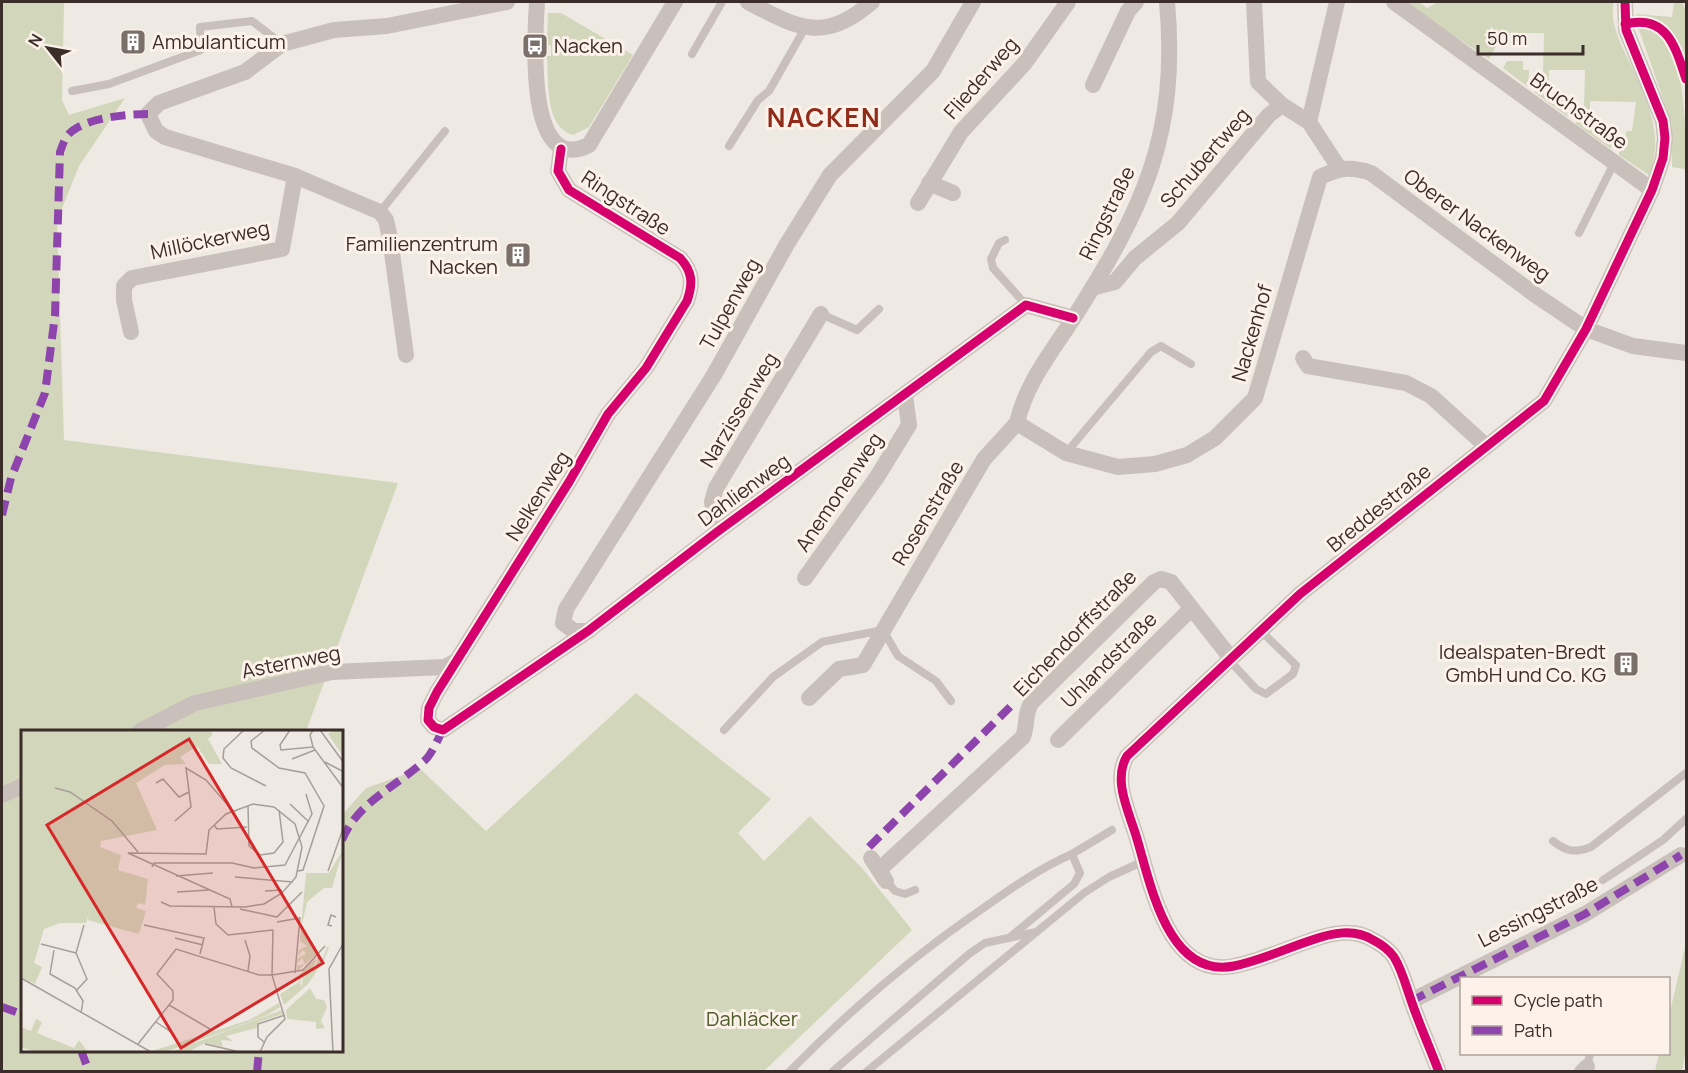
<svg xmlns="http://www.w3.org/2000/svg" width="1688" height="1073" viewBox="0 0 1688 1073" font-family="Manrope,sans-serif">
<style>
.green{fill:#d2d6bb}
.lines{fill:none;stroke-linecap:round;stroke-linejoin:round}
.lane{stroke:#c9c0bb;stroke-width:8}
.street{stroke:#c9c0bb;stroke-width:16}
.quiet{stroke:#8e44ad;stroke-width:8;stroke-dasharray:15 8;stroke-linecap:butt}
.cycleway-casing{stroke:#fcf2ea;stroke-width:13}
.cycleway{stroke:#d6006c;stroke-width:9}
.labels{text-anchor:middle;stroke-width:6;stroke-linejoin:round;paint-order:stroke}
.poi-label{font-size:20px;fill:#3b2d29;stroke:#fcf2ea;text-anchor:start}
.street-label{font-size:20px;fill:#3b2d29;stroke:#fcf2ea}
.park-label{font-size:20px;fill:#4e5c29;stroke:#fcf2ea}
.district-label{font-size:26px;font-weight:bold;letter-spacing:1.5px;fill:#922b19;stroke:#fcf2ea}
.inset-road{fill:none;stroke:#a79e99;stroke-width:1.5}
.view{fill:#d62828;fill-opacity:0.15;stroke:#d62828;stroke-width:3}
.inset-edge{fill:none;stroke:#3b2d29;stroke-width:3}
</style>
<rect width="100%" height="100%" fill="#efe9e3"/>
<!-- green -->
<g class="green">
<polygon points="2,2 64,2 62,100 69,115 125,98 79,166 57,221 64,440 398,483 306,731 22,731 22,1050 342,1050 342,815 366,788 403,775 416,765 486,831 636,693 771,799 738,833 764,861 810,816 862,868 912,930 764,1071 2,1072"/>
<path d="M1403,2H1419L1427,8L1438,2H1614C1609,24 1621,44 1630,63C1647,100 1665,136 1649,175L1619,155V140L1626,138V131H1632L1636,102L1590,101V123H1607V131L1613,132L1611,149L1576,124V110L1584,108L1585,70H1549V91L1565,92V100L1570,101L1568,117L1535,93L1536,78L1543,77L1544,33H1503L1489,59Z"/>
<path d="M1674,2H1682L1686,10V69C1677,40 1668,20 1637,17L1636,14L1672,17Z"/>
<path d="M548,13H561L633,55L589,127L573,135C544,127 549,81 547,56H551V45H547Z"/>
<path d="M1647,24C1688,34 1686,139 1686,174L1684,169L1672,167V124L1638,27Z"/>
<polygon points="1507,61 1523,61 1523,70 1529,70 1528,87 1503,68"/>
<polygon points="1686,943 1686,1051 1682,1071 1655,1071 1659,1054 1668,1054 1669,1016"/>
</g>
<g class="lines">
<!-- lane -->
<g class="lane">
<polyline points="692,54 722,2"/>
<polyline points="72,91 109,84 201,50 200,27 252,21 282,44"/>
<polyline points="729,146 758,100 769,91 805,28"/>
<polyline points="380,212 445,131"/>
<polyline points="1579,233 1614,163"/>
<polyline points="1005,240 999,243 991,259 993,268 1026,305"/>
<polyline points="821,314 857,330 879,309"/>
<polyline points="1066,453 1151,352 1161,346 1191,364"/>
<polyline points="1228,659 1256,689 1266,694 1293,674 1296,665 1260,630"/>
<polyline points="724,730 773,677 822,642 883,630 898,656 936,681 951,701"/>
<path d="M1553,841C1567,852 1575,853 1591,847L1686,773"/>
<polyline points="1072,854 1112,830"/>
<polyline points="1603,880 1663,840 1686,819"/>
<polyline points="886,881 895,891 905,894 915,890"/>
<polyline points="1587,1067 1590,1054"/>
<path d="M789,1072C848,1012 913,956 982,909C1010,889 1040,868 1072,854L1080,873L1074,884L1009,938"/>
<polyline points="832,1072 969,954 985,943 1036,932"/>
<polyline points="866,1072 1084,893 1109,877 1144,861"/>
</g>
<!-- street -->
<g class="street">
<path d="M537,2C535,35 525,177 589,145L675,2"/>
<path d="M748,2C799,29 824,43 872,2"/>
<polyline points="1254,2 1258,82 1282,105 1309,122 1339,168"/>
<polyline points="1394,2 1652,190"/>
<polyline points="1093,85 1128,11 1136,2"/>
<polyline points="1309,122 1337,2"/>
<path d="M561,149L558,171L569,190L680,258C693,272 693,284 687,301L646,368L608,414L569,482L437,692L429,708L428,720L434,727L443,730L588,631L717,532L1026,305L1073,318"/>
<polyline points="929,183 953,193"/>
<polyline points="918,203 961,132 1024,64 1068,2"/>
<polyline points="1092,288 1115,282 1135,258 1178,223 1269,115 1282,105"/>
<polyline points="131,332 124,300 124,286 132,278 282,249 295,176"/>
<polyline points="406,355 390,238 386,220 380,212 295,176 165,137 156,131 148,114 159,103 245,72 282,44 334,30 387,26 507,2"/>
<polyline points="1303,358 1308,366 1406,383 1431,396 1486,446"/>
<path d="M1017,423L1066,453L1118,467L1155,464L1187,455L1215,438L1255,398L1320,177C1339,168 1350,166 1371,173L1534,294L1586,329L1633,346L1686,353"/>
<path d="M1017,423C1026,383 1051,353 1073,319C1143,209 1179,135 1167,2"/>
<polyline points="717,532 712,502 716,488 821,314"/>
<polyline points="805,578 877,477 909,425 905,395"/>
<polyline points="588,631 574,631 563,623 566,609 714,375 787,244 830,175 933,71 973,2"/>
<polyline points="809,698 839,669 863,665 984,459 1017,423"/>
<polyline points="140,731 195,703 332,672 445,667 456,661"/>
<polyline points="1058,740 1190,610"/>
<polyline points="2,795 22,786"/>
<polyline points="871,858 886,881"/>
<path d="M879,870L1023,737C1028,724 1024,713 1032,702L1154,582L1161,579L1171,582L1230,657"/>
<polyline points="1411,1001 1585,914 1681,855"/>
<path d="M1439,1072C1430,1048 1419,1024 1411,1000C1406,986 1402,970 1394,957C1389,950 1381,944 1373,940C1354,928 1332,933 1312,940C1287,948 1260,961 1234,966C1168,979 1151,885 1137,839C1130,814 1112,781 1127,756L1300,594L1544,401L1586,329L1652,190L1663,158L1665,138L1663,121L1626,30L1625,2"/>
<polyline points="1582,1072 1587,1067"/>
</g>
<!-- quiet -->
<g class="quiet">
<path d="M2,515L11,478L45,393L55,315L60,152C62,147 64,140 68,135C82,118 127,114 148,114"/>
<path d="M342,840C358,802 394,788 423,762C432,755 437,740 443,730"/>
<polyline points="869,847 1012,705"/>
<polyline points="1411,1001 1585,914 1681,855"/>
<polyline points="2,1007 22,1014"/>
<polyline points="81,1050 89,1072"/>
<polyline points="257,1072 259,1050"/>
</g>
<defs>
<g id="cycleway">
<path d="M1625,24C1667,14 1675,46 1686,79"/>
<path d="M561,149L558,171L569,190L680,258C693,272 693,284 687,301L646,368L608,414L569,482L437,692L429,708L428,720L434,727L443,730L588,631L717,532L1026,305L1073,318"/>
<path d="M1439,1072C1430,1048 1419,1024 1411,1000C1406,986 1402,970 1394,957C1389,950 1381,944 1373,940C1354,928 1332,933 1312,940C1287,948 1260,961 1234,966C1168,979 1151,885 1137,839C1130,814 1112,781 1127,756L1300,594L1544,401L1586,329L1652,190L1663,158L1665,138L1663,121L1626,30L1625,2"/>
</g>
</defs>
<!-- cycleway casing -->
<use href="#cycleway" class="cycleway-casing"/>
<!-- cycleway -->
<use href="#cycleway" class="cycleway"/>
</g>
<!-- icons -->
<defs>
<symbol id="building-square" viewBox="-11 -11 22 22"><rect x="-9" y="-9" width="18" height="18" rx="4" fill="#7a6f6a" stroke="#fcf2ea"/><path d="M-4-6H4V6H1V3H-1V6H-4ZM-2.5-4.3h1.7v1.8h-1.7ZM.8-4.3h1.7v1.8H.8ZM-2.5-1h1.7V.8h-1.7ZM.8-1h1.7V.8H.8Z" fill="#fff"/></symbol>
<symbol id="bus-square" viewBox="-11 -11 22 22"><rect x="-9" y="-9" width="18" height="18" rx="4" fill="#7a6f6a" stroke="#fcf2ea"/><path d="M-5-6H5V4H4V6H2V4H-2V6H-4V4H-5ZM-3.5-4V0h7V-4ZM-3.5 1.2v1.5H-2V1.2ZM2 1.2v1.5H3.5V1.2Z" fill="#fff"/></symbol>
</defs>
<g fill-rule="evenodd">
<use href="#building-square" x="118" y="27" width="30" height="30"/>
<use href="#bus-square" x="520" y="31" width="30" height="30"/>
<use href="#building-square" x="503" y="240" width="30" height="30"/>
<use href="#building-square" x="1611" y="649" width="30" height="30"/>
</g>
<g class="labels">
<!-- poi labels -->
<g class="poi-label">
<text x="152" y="49">Ambulanticum</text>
<text x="554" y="53">Nacken</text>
<text x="498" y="251" text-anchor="end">Familienzentrum<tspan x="498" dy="23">Nacken</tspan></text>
<text x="1606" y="659" text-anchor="end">Idealspaten-Bredt<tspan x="1606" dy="23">GmbH und Co. KG</tspan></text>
</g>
<!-- street labels -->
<g class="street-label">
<text transform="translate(981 78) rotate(-49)" y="7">Fliederweg</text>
<text transform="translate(1579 111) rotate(36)" y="7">Bruchstraße</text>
<text transform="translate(1205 158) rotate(-49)" y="7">Schubertweg</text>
<text transform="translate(626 203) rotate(33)" y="7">Ringstraße</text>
<text transform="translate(1107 213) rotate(-64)" y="7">Ringstraße</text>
<text transform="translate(1477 225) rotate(36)" y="7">Oberer Nackenweg</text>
<text transform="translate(210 240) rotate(-12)" y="7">Millöckerweg</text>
<text transform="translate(730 304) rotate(-61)" y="7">Tulpenweg</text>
<text transform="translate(1252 333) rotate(-74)" y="7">Nackenhof</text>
<text transform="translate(739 410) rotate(-59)" y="7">Narzissenweg</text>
<text transform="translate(744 490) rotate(-36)" y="7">Dahlienweg</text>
<text transform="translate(839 492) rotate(-56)" y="7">Anemonenweg</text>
<text transform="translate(538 496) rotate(-58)" y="7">Nelkenweg</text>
<text transform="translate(1379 508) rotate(-39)" y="7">Breddestraße</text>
<text transform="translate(928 513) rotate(-59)" y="7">Rosenstraße</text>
<text transform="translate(1075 633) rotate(-46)" y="7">Eichendorffstraße</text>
<text transform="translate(1109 660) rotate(-45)" y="7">Uhlandstraße</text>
<text transform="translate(291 662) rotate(-11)" y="7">Asternweg</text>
<text transform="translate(1538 912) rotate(-27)" y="7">Lessingstraße</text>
</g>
<!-- park labels -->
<g class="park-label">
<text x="752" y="1026">Dahläcker</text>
</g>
<!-- district labels -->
<g class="district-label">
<text x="824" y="127">NACKEN</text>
</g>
</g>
<!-- overview -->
<g transform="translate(21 730)">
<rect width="322" height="322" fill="#efe9e3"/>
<path d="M0,0H189L192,4L187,9L201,34H188L176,16L159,27L165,34L144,35L115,53L136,100L80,111L79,117L100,125L97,140L127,149L124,175L117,173L115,178L125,181L118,204L67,190L68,184L65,193H39L23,199L13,233L21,237L14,254L0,247ZM313,0H322V26L307,4ZM322,120L311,158H303L286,172L280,199L297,223L276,241V236L284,234L281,228L276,234L277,228L285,224L282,220L277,226L278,220L286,216L279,211L285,143H308ZM306,217H308L303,230L287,254L263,275L259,264L278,252L279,244L295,228L294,234L280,249L279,253L280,257L282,248L296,234V227L301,231ZM289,258L295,269L303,270L306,277L300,291L304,298L295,299V292L266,289L265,280ZM258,273L259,277L246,285L204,301L144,322H128L228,290ZM261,280L262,284L238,292L236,298L205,306L212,311L200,310L202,317L184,313L167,322H150ZM15,289L21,292L16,303L53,318L58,310L67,322H14L0,317V297L10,301Z" fill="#d2d6bb"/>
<path class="inset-road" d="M223,0L203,19L202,28L210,38L245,56M244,0L230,11L231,18L258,38L284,43L303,76L282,140L277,141M269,0L259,15L260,20L292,17M292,0L289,5L292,17L323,59M299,0L323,33M271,29L294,20M304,32L323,42M135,53L142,49L158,67L168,62M34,58L49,62L91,91L117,122M269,74L288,92M227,76L228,116L239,125L253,123L262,112L258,80M154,91L170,77L165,38L185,50L211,80M193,95L196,99L226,97M131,137L133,133H211L233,138L264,135L291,84L285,64M307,141L323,96M155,146L192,143M214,147L272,152M244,161L260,160L261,163M156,162L188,160M140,172L149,176L224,177L243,174L261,163L275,147L281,117L274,94L253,77L232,74L205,84L188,100L185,124L107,123L209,169L211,177M193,177L195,194L207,205L252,200M219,179L256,187M256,187L281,162M256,192L279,188L274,243M123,195L183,208L179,224M311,196L307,195L310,185L315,187M154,208L182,215M224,210L229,226L227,241M20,214L55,223M33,220L29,244L54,258L62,271L60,283M55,223L63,195M0,248L130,322M55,261L66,249L55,223M148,275L189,299M135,292L153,304M243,312L237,307V294L264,285M117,314L152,270V261L136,244L155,219L238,245H251L282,240L304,216M184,314L219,322M239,322L246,307L264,289L251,245L252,200M312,322L308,239L323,212"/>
<path class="view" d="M168,9L302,233L160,318L26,95Z"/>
<rect width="322" height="322" class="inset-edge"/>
</g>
<!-- border -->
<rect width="1688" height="1073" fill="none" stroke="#3b2d29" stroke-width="6"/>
<!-- legend -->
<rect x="1460" y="977" width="210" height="78" fill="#fcf2ea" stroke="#afa39d" stroke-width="1.5"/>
<rect x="1472" y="996" width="30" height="9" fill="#d6006c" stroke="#afa39d" stroke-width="1.5"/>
<text x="1514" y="1007" font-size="18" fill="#3b2d29">Cycle path</text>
<rect x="1472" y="1026" width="30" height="9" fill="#8e44ad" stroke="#afa39d" stroke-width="1.5"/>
<text x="1514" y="1037" font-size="18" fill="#3b2d29">Path</text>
<!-- north arrow -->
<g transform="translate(48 48) rotate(301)" stroke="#fcf2ea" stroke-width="4.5" paint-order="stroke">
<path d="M0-4.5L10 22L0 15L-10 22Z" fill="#3b2d29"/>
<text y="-9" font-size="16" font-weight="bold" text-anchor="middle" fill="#3b2d29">N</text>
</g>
<!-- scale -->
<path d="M1478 45v9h105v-9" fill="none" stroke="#3b2d29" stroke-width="3"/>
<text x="1487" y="45" font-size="18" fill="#3b2d29" stroke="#fcf2ea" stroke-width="4.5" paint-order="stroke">50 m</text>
</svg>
